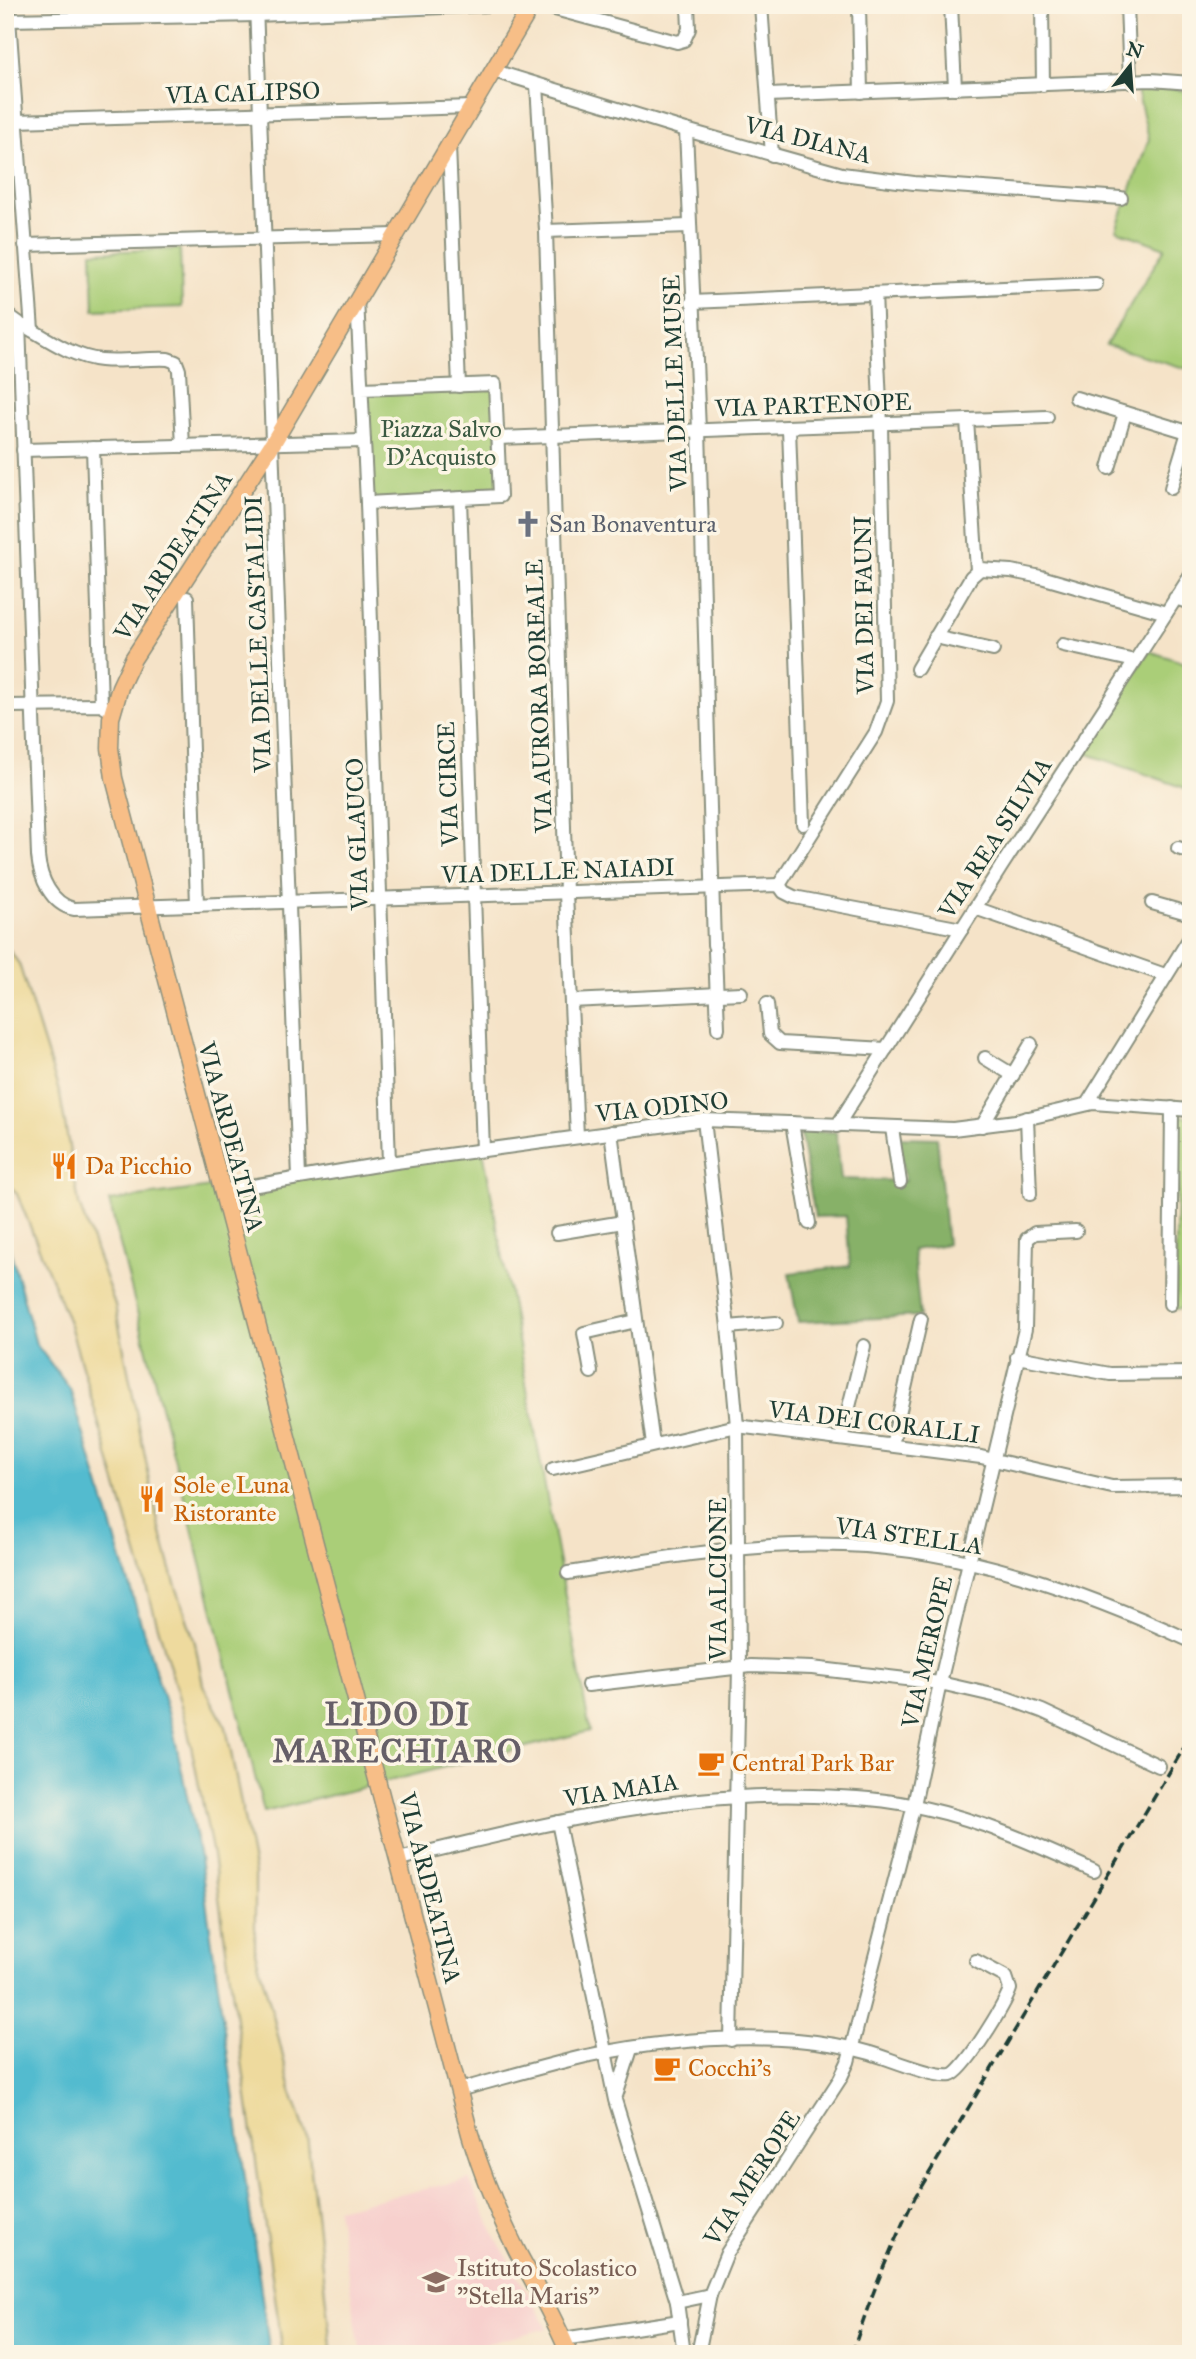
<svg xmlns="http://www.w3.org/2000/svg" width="1196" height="2359" viewBox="0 0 1196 2359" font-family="'IM FELL Great Primer',serif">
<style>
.built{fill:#f7d0cd}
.green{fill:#aace78;stroke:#648656;stroke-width:2}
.forest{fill:#87b168;stroke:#53774e;stroke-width:2}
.sand{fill:#eeda9e;stroke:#868c69;stroke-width:2}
.water{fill:#52bbcf;stroke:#387c82;stroke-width:2}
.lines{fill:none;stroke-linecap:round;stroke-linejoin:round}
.minor-casing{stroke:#8a907e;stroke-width:16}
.major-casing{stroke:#8a907e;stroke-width:19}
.minor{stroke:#fff;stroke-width:12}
.major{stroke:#f7be87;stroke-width:16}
.rail{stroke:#1f3d34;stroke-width:3.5;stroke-dasharray:10 5;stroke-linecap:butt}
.labels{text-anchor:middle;stroke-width:7;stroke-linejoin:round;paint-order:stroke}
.street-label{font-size:24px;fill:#1f3d34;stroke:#fcf5e5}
.park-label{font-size:24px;fill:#3b5a42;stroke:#fcf5e5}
.worship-label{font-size:24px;fill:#5b616d;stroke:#fcf5e5;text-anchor:start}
.food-label{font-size:24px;fill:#c56008;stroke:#fcf5e5;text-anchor:start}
.education-label{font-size:24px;fill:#785e54;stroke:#fcf5e5;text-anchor:start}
.district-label{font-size:32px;font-weight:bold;letter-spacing:2px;fill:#665f68;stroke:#fcf5e5}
</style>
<rect width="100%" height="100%" fill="#fcf5e5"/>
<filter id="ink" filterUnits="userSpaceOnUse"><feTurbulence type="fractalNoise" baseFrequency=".0143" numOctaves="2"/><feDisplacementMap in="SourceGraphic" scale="14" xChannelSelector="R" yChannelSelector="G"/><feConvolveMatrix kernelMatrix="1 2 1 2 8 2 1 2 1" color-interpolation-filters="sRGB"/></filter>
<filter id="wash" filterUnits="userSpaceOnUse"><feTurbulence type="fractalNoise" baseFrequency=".00686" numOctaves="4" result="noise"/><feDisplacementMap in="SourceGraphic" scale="28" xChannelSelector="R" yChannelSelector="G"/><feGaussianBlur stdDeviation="1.57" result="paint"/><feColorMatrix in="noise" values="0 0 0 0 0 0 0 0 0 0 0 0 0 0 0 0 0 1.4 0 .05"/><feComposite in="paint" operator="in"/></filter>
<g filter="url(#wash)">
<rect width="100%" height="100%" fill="#f5e3c8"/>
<!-- built -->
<polygon class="built" points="469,2179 495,2236 548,2328 446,2354 361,2354 337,2209"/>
<!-- green -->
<g class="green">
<polygon points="1173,88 1191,93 1191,370 1106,345 1165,248 1116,230 1149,139 1137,90"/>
<polygon points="180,249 182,307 94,310 92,252"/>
<polygon points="495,384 500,496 367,503 362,389"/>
<polygon points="1149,651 1191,665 1191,790 1082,752"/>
<polygon points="1178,1116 1191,1117 1191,1308 1175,1309"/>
<polygon points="483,1150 590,1731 264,1812 109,1201"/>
</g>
<!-- forest -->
<polygon class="forest" points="800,1131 836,1132 841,1179 905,1181 899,1137 937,1138 947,1244 913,1250 920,1316 798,1322 789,1273 850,1266 846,1216 815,1217"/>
<!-- sand -->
<polygon class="sand" points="5,944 19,964 60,1095 79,1204 115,1305 158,1522 173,1577 195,1643 203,1685 226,1727 255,1874 255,1952 271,2007 291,2090 307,2136 332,2354 283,2354 213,1855 187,1726 70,1325 17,1194 5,1180"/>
<!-- water -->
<polygon class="water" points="5,1231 36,1344 70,1389 173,1729 200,1858 270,2354 5,2354"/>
</g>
<g filter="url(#ink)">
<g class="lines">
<defs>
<g id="minor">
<polyline points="8,5 32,330"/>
<polyline points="256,5 299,1178"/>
<polyline points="540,5 677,42 684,40 689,29 688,5"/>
<polyline points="761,5 772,155"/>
<polyline points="859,5 861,92"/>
<polyline points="951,5 955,88"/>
<polyline points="1042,5 1043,85"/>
<polyline points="1127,5 1130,82"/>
<polyline points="9,20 256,15 490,5"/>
<polyline points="494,71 686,130 842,174 914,183 1121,198"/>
<polyline points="537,85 546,231 566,893 577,1136"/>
<polyline points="768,95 1151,80 1191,83"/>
<polyline points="16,121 472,107"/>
<polyline points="686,130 699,430 714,945"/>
<polyline points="449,146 459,386"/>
<polyline points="546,231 689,226"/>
<polyline points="25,245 396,235"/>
<polyline points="357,299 367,503 500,496 495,384 362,389"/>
<polyline points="692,302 1096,284"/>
<path d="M5,313L19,323L38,856C40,878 51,904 74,909L779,885L784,892L794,897L962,929"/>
<path d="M25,326C49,340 73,357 101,360C123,362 146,358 168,359L176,362L179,370L183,446"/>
<polyline points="1076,398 1191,433"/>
<polyline points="967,420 977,570"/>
<polyline points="789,428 803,824"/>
<polyline points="497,438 1047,417"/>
<polyline points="93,448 101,705"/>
<polyline points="23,450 364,441"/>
<polyline points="1109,468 1125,413"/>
<polyline points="1171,488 1188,432"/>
<polyline points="460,499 483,1150"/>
<polyline points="367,503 389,1163"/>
<polyline points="187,598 197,905"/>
<polyline points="1175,598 1191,603"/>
<polyline points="935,637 993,650"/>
<polyline points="1063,645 1135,661"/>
<polyline points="917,669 971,577 980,569 1011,571 1041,577 1166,613"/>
<polyline points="5,706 101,705 106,708"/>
<polyline points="1178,848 1191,852"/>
<polyline points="779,885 876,732 887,701 881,425 875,294"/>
<polyline points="1152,903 1191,914"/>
<polyline points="975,908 1165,975"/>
<polyline points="715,951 718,1028"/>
<polyline points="571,1001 741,993"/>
<polyline points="767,1004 770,1034 780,1043 886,1049"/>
<polyline points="985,1058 1013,1075"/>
<polyline points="1087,1104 1191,936"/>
<polyline points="1027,1118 1030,1194"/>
<polyline points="704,1120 728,1327 737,1426 739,1667 731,2040"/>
<polyline points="792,1123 809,1223"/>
<polyline points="837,1126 1001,867 1191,575"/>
<polyline points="982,1126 1031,1044"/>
<polyline points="892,1128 900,1182"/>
<polyline points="611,1132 653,1445"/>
<polyline points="222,1191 389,1163 704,1120 953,1129 1016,1121 1093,1103 1191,1110"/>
<polyline points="557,1233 623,1222"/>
<polyline points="1170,1304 1172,1108"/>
<polyline points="728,1327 776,1323"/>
<polyline points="1017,1357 1110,1374 1191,1373"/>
<polyline points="591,1372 584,1333 636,1321"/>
<polyline points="841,1439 864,1346"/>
<polyline points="892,1445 921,1319"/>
<polyline points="553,1469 737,1426 981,1457 1112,1487 1191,1486"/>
<path d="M568,1573C659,1559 751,1541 844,1545C964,1549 1082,1591 1191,1641"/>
<polyline points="588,1685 751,1666 812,1668 940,1683 1006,1698 1042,1711 1159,1766"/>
<polyline points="558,1822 615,2100 677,2302 684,2354"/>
<path d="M399,1859C536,1826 672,1791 813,1796C850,1797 888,1799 924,1808C984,1821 1039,1846 1094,1871"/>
<path d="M458,2090C500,2079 543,2066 586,2056C653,2042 728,2035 797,2040C821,2042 846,2046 870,2053C888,2058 934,2078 951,2075C964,2072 1005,2004 1010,1989L1006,1977L976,1961"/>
<polyline points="616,2096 631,2049"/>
<polyline points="710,2295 727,2253 840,2079 848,2062 914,1805 940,1683 1025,1329 1027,1239 1035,1233 1076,1231"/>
<polyline points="677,2302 710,2295 698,2354"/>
<polyline points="563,2339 680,2321"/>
</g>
<path id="major" d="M532,5L273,443L133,659L120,687L111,718L110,748L114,778L470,2134C482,2175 498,2213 517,2251C535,2285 555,2318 569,2354"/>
</defs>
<!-- minor casing -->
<use href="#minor" class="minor-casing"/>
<!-- major casing -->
<use href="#major" class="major-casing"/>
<!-- minor -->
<use href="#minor" class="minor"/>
<!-- major -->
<use href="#major" class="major"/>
<!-- rail -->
<path class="rail" d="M852,2354C869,2300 890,2249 915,2197L1191,1736"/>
</g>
</g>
<!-- icons -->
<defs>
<symbol id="church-bare" viewBox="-9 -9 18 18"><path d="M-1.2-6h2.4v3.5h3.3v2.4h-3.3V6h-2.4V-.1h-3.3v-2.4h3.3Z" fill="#6b7280" stroke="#fcf5e5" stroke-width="2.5" paint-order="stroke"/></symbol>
<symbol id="restaurant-bare" viewBox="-9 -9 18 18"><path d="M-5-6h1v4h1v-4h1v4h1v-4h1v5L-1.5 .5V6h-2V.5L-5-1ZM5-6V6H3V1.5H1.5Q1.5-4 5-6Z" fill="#e8710a" stroke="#fcf5e5" stroke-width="2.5" paint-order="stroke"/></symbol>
<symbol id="cafe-bare" viewBox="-9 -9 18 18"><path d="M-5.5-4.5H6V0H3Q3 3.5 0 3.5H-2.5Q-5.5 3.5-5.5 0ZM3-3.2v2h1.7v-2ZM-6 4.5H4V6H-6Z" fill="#e8710a" stroke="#fcf5e5" stroke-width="2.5" paint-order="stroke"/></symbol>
<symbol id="school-bare" viewBox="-9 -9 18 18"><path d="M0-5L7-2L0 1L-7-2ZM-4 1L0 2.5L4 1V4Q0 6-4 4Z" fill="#8d6e63" stroke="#fcf5e5" stroke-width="2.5" paint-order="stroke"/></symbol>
</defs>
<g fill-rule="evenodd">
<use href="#church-bare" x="509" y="505" width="38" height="38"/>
<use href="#restaurant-bare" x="45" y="1147" width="38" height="38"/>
<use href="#restaurant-bare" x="133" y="1480" width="38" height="38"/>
<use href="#cafe-bare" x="692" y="1744" width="38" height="38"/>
<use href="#cafe-bare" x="648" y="2049" width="38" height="38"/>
<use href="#school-bare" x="417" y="2263" width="38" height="38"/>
</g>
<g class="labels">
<!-- street labels -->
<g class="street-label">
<text transform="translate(243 93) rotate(-2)" y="8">VIA CALIPSO</text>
<text transform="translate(808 140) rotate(14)" y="8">VIA DIANA</text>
<text transform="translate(675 383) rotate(-92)" y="8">VIA DELLE MUSE</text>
<text transform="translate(813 405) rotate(-2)" y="8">VIA PARTENOPE</text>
<text transform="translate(173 556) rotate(-57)" y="8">VIA ARDEATINA</text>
<text transform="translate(864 605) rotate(-91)" y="8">VIA DEI FAUNI</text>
<text transform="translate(258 634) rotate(-92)" y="8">VIA DELLE CASTALIDI</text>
<text transform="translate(539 696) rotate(-92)" y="8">VIA AURORA BOREALE</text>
<text transform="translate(448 784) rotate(-92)" y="8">VIA CIRCE</text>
<text transform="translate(357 834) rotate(-92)" y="8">VIA GLAUCO</text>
<text transform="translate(995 838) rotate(-57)" y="8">VIA REA SILVIA</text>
<text transform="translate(558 871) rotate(-2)" y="8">VIA DELLE NAIADI</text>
<text transform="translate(662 1107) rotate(-6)" y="8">VIA ODINO</text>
<text transform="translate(231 1137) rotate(75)" y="8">VIA ARDEATINA</text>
<text transform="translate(874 1422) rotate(7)" y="8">VIA DEI CORALLI</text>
<text transform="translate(909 1536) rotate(8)" y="8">VIA STELLA</text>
<text transform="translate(718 1579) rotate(-90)" y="8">VIA ALCIONE</text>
<text transform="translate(927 1652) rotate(-77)" y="8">VIA MEROPE</text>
<text transform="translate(621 1790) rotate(-9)" y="8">VIA MAIA</text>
<text transform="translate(430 1888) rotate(76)" y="8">VIA ARDEATINA</text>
<text transform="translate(752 2178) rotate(-57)" y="8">VIA MEROPE</text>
</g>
<!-- park labels -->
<g class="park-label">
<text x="441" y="437">Piazza Salvo<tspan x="441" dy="28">D'Acquisto</tspan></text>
</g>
<!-- worship labels -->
<g class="worship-label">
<text x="549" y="532">San Bonaventura</text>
</g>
<!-- food labels -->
<g class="food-label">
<text x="85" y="1174">Da Picchio</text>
<text x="173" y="1493">Sole e Luna<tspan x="173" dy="28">Ristorante</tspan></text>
<text x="732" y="1771">Central Park Bar</text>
<text x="688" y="2076">Cocchi’s</text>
</g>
<!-- education labels -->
<g class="education-label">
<text x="457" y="2276">Istituto Scolastico<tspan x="457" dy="28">"Stella Maris"</tspan></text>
</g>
<!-- district labels -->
<g class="district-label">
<text x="398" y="1725">LIDO DI<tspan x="398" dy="37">MARECHIARO</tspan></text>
</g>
</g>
<!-- margin -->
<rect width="1196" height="2359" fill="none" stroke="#fcf5e5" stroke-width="28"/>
<!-- north arrow -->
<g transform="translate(1130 66) rotate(17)" stroke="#fcf5e5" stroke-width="5" paint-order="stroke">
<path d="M0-5L12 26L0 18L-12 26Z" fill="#1f3d34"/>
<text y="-10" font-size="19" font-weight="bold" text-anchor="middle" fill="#1f3d34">N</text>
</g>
</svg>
